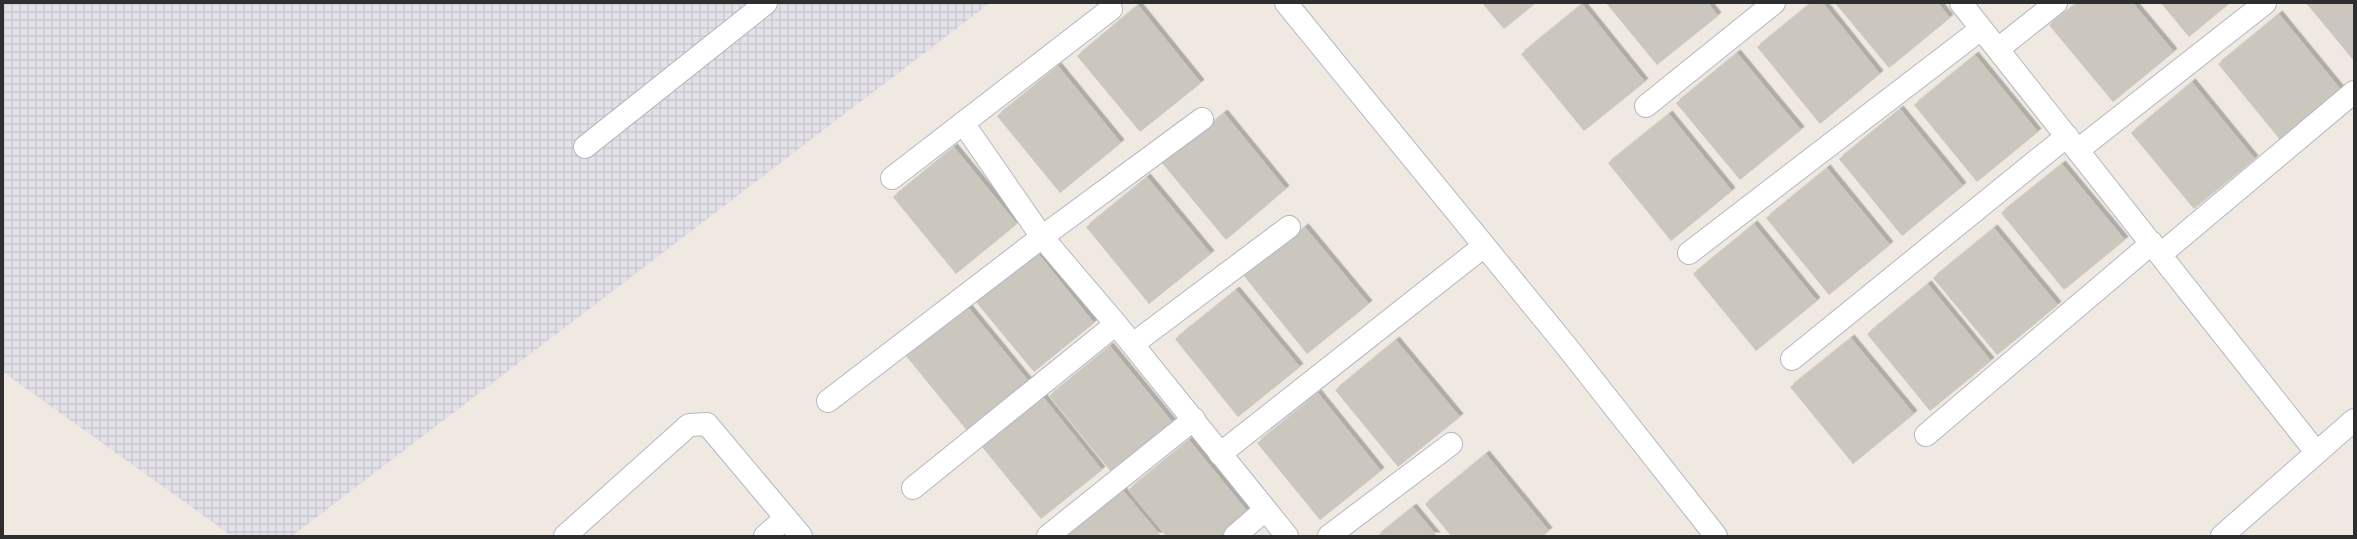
<svg xmlns="http://www.w3.org/2000/svg" width="2357" height="539" viewBox="0 0 2357 539" font-family="Rubik,sans-serif">
<style>
.industrial{fill:url(#industrial-grid)}
.building{fill:#cbc7bf;filter:url(#shadow)}
.lines{fill:none;stroke-linecap:round;stroke-linejoin:round}
.minor-casing{stroke:#b4b7c1;stroke-width:24}
.minor{stroke:#fff;stroke-width:22}
</style>
<defs>
<pattern id="industrial-grid" width="8" height="8" patternUnits="userSpaceOnUse"><rect width="8" height="8" fill="#e3e1e8"/><path d="M0 4h8M4 0v8" fill="none" stroke="#c3c1c7"/></pattern>
<filter id="shadow"><feDropShadow dx="3.5" dy="-3.5" stdDeviation="0" flood-color="#0004"/></filter>
</defs>
<rect width="100%" height="100%" fill="#efe9e1"/>
<!-- industrial -->
<polygon class="industrial" points="3,3 990,3 292,536 232,536 3,372"/>
<!-- building -->
<g class="building">
<polygon points="1482,3 1536,3 1504,29"/>
<polygon points="1606,3 1708,3 1718,16 1657,65"/>
<polygon points="1811,3 1823,3 1880,74 1820,124 1757,47"/>
<polygon points="1835,3 1938,3 1950,18 1889,68"/>
<polygon points="2077,3 2133,3 2174,52 2113,102 2049,25"/>
<polygon points="2161,3 2230,3 2189,37"/>
<polygon points="2306,3 2354,3 2354,61"/>
<polygon points="1582,4 1645,82 1584,131 1521,54"/>
<polygon points="1138,5 1201,83 1140,132 1077,56"/>
<polygon points="2279,14 2342,91 2281,141 2218,64"/>
<polygon points="1737,53 1801,130 1740,180 1676,103"/>
<polygon points="1975,55 2038,132 1977,182 1914,105"/>
<polygon points="1058,66 1121,143 1060,193 997,116"/>
<polygon points="2192,82 2255,159 2194,209 2131,133"/>
<polygon points="1900,109 1963,186 1902,236 1839,159"/>
<polygon points="1224,113 1286,189 1226,240 1162,163"/>
<polygon points="1669,114 1732,191 1671,241 1608,163"/>
<polygon points="954,147 1017,224 956,274 893,197"/>
<polygon points="2062,164 2125,240 2064,290 2001,213"/>
<polygon points="1827,168 1890,245 1829,295 1766,218"/>
<polygon points="1147,177 1211,254 1149,304 1086,227"/>
<polygon points="1754,224 1817,301 1756,351 1693,274"/>
<polygon points="1305,227 1369,304 1307,354 1244,276"/>
<polygon points="1994,228 2058,305 1997,355 1933,278"/>
<polygon points="1032,246 1094,323 1034,372 971,296"/>
<polygon points="1928,284 1991,361 1930,411 1867,334"/>
<polygon points="1236,290 1300,367 1238,417 1175,339"/>
<polygon points="967,306 1030,383 969,433 906,356"/>
<polygon points="1851,338 1914,414 1853,464 1790,387"/>
<polygon points="1396,340 1460,417 1398,467 1335,390"/>
<polygon points="1110,346 1173,423 1112,473 1049,396"/>
<polygon points="1039,392 1102,470 1041,519 978,442"/>
<polygon points="1318,393 1381,471 1320,520 1257,443"/>
<polygon points="1189,440 1252,517 1229,536 1166,536 1128,490"/>
<polygon points="1486,454 1549,531 1543,536 1451,536 1425,504"/>
<polygon points="1120,487 1161,536 1060,536"/>
<polygon points="1413,507 1437,536 1377,536"/>
</g>
<g class="lines">
<defs>
<g id="minor">
<polyline points="1286,3 1567,347 1716,536"/>
<polyline points="1961,3 2316,452"/>
<polyline points="1998,49 2056,3"/>
<polyline points="1646,106 1774,3"/>
<polyline points="963,123 1042,237 1116,324 1287,536"/>
<polyline points="585,147 766,3"/>
<polyline points="2078,150 2265,3"/>
<polyline points="892,178 1111,9"/>
<polyline points="1689,253 1981,29"/>
<polyline points="2161,254 2354,92"/>
<polyline points="1133,344 1289,227"/>
<polyline points="1792,359 2067,136"/>
<polyline points="828,401 1042,237 1202,119"/>
<polyline points="1926,435 2152,243"/>
<polyline points="1220,454 1484,246"/>
<polyline points="913,488 1116,324"/>
<polyline points="565,536 689,425 707,424 801,536"/>
<polyline points="765,536 786,518"/>
<polyline points="1048,536 1194,419"/>
<polyline points="1235,536 1265,510"/>
<polyline points="1329,536 1451,444"/>
<polyline points="2222,536 2354,420"/>
</g>
</defs>
<!-- minor casing -->
<use href="#minor" class="minor-casing"/>
<!-- minor -->
<use href="#minor" class="minor"/>
</g>
<!-- border -->
<rect width="2357" height="539" fill="none" stroke="#2e2e2e" stroke-width="8"/>
</svg>
